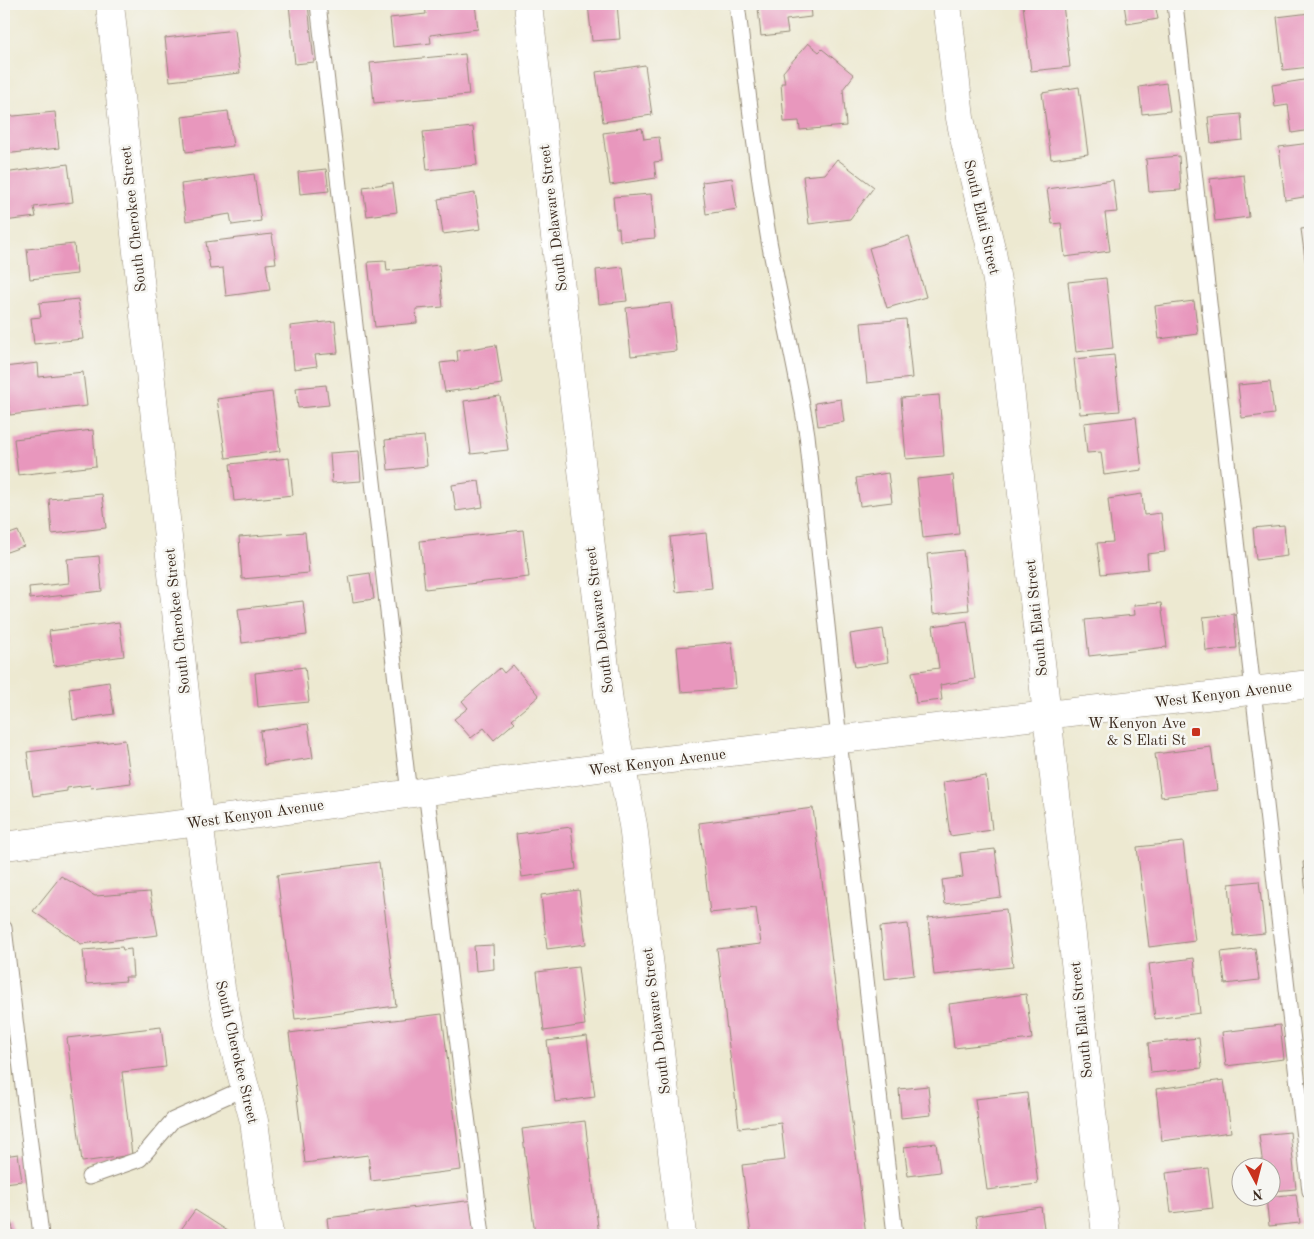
<svg xmlns="http://www.w3.org/2000/svg" width="1314" height="1239" viewBox="0 0 1314 1239" font-family="'Old Standard TT',serif">
<style>
.building{fill:#e897bd}
.lines{fill:none;stroke-linecap:round;stroke-linejoin:round}
.service-casing{stroke:#948a78;stroke-width:17}
.minor-casing{stroke:#948a78;stroke-width:29}
.tertiary-casing{stroke:#948a78;stroke-width:29}
.service{stroke:#fff;stroke-width:15}
.minor{stroke:#fff;stroke-width:28}
.tertiary{stroke:#fff;stroke-width:28}
.poi-dot{fill:#c8321e;stroke:#f6f6f2;stroke-width:2}
.labels{text-anchor:middle;stroke-width:5;stroke-linejoin:round;paint-order:stroke}
.street-label{font-size:15px;fill:#3b2a1e;stroke:#f6f6f2}
.poi-label{font-size:15px;fill:#3b2a1e;stroke:#f6f6f2;text-anchor:end}
</style>
<rect width="100%" height="100%" fill="#f6f6f2"/>
<filter id="ink" filterUnits="userSpaceOnUse"><feTurbulence type="fractalNoise" baseFrequency=".02" numOctaves="2"/><feDisplacementMap in="SourceGraphic" scale="10" xChannelSelector="R" yChannelSelector="G"/><feConvolveMatrix kernelMatrix="1 2 1 2 8 2 1 2 1" color-interpolation-filters="sRGB"/></filter>
<filter id="wash" filterUnits="userSpaceOnUse"><feTurbulence type="fractalNoise" baseFrequency=".0096" numOctaves="4" result="noise"/><feDisplacementMap in="SourceGraphic" scale="20" xChannelSelector="R" yChannelSelector="G"/><feGaussianBlur stdDeviation="1.12" result="paint"/><feColorMatrix in="noise" values="0 0 0 0 0 0 0 0 0 0 0 0 0 0 0 0 0 1.4 0 .05"/><feComposite in="paint" operator="in"/></filter>
<g filter="url(#wash)">
<rect width="100%" height="100%" fill="#ede9d1"/>
<g id="blocks">
<!-- building -->
<g class="building">
<polygon points="289,4 308,4 314,62 295,64"/>
<polygon points="425,4 475,4 478,29 430,35 431,43 393,47 390,18 426,14"/>
<polygon points="588,4 617,4 620,39 592,41"/>
<polygon points="783,4 817,5 810,6 811,17 786,20 788,33 761,36 758,8"/>
<polygon points="1030,4 1063,4 1070,67 1031,71 1023,5"/>
<polygon points="1124,4 1155,4 1158,19 1127,24"/>
<polygon points="1310,13 1310,67 1283,70 1277,17"/>
<polygon points="235,30 240,73 170,81 165,38"/>
<polygon points="808,43 819,52 822,49 854,75 843,89 846,126 800,130 799,121 784,122 781,83 785,83 783,72"/>
<polygon points="465,54 469,95 374,103 370,63"/>
<polygon points="645,65 652,115 603,122 596,72"/>
<polygon points="1310,79 1310,130 1292,133 1288,105 1275,107 1272,85"/>
<polygon points="1166,83 1170,111 1142,114 1139,87"/>
<polygon points="1079,87 1088,154 1051,159 1042,93"/>
<polygon points="228,111 233,146 186,152 182,117"/>
<polygon points="55,112 59,148 4,154 4,117"/>
<polygon points="1241,114 1243,140 1211,143 1208,117"/>
<polygon points="473,127 477,165 427,170 423,132"/>
<polygon points="642,128 644,139 659,137 662,161 654,162 656,178 610,185 603,133"/>
<polygon points="1310,143 1310,196 1285,200 1279,147"/>
<polygon points="1179,156 1181,190 1149,192 1146,159"/>
<polygon points="837,159 874,187 850,219 809,224 803,176 825,174"/>
<polygon points="68,164 73,202 34,207 36,217 4,221 4,173"/>
<polygon points="326,169 329,191 300,194 298,172"/>
<polygon points="254,174 261,221 232,225 230,214 186,221 181,184"/>
<polygon points="1244,175 1249,217 1215,221 1210,179"/>
<polygon points="732,178 737,209 706,214 702,182"/>
<polygon points="1113,180 1117,212 1105,213 1110,251 1065,257 1061,223 1052,224 1047,189"/>
<polygon points="393,183 397,212 367,216 363,187"/>
<polygon points="475,193 481,229 443,234 438,199"/>
<polygon points="651,194 655,238 620,241 619,228 616,228 613,197"/>
<polygon points="1310,228 1310,280 1308,281 1301,229"/>
<polygon points="272,234 276,263 266,264 270,290 226,296 223,268 210,269 206,242"/>
<polygon points="909,236 926,297 887,308 869,248"/>
<polygon points="74,244 77,274 30,279 27,249"/>
<polygon points="386,261 387,271 439,265 443,307 416,309 417,323 375,327 368,262"/>
<polygon points="623,267 627,301 599,304 596,270"/>
<polygon points="1106,278 1113,348 1076,352 1068,282"/>
<polygon points="78,299 83,339 34,344 31,318 41,317 39,303"/>
<polygon points="1194,301 1198,334 1159,339 1155,306"/>
<polygon points="671,303 676,351 631,356 626,308"/>
<polygon points="906,319 912,378 867,383 861,323"/>
<polygon points="335,321 338,353 315,355 317,366 294,369 290,326"/>
<polygon points="496,345 502,384 445,392 440,363 458,361 457,351"/>
<polygon points="1114,355 1120,411 1080,414 1074,359"/>
<polygon points="38,363 39,377 83,372 87,406 10,415 4,367"/>
<polygon points="1270,382 1274,414 1242,418 1238,385"/>
<polygon points="326,385 329,405 298,408 296,388"/>
<polygon points="272,392 280,451 226,458 217,399"/>
<polygon points="939,395 944,456 906,459 901,398"/>
<polygon points="500,396 508,450 471,454 464,401"/>
<polygon points="841,399 844,422 818,426 815,403"/>
<polygon points="1136,417 1142,470 1104,475 1101,452 1087,453 1084,423"/>
<polygon points="93,430 96,466 18,475 14,439"/>
<polygon points="424,436 427,466 388,470 385,440"/>
<polygon points="359,451 361,481 332,483 330,453"/>
<polygon points="289,458 293,495 234,501 230,464"/>
<polygon points="888,473 892,502 860,506 856,478"/>
<polygon points="953,475 959,534 923,538 917,479"/>
<polygon points="479,481 483,507 456,511 452,485"/>
<polygon points="102,494 106,528 52,534 49,499"/>
<polygon points="1142,494 1144,515 1161,513 1165,552 1147,554 1148,569 1101,574 1097,543 1113,542 1108,499"/>
<polygon points="1284,525 1287,556 1256,560 1253,528"/>
<polygon points="523,530 529,577 425,589 420,541"/>
<polygon points="18,531 24,546 4,553 4,536"/>
<polygon points="305,532 309,573 242,579 239,537"/>
<polygon points="706,533 712,588 676,592 670,537"/>
<polygon points="963,550 969,610 933,614 927,554"/>
<polygon points="99,556 102,591 30,599 29,587 69,583 67,559"/>
<polygon points="370,573 374,599 353,602 349,576"/>
<polygon points="303,601 307,635 242,643 238,609"/>
<polygon points="1161,603 1167,647 1089,656 1085,620 1135,615 1134,605"/>
<polygon points="1234,614 1237,648 1206,651 1203,617"/>
<polygon points="4,618 7,618 9,643 4,644"/>
<polygon points="967,621 975,679 940,685 942,700 916,703 912,672 939,668 933,626"/>
<polygon points="119,622 124,656 54,666 49,631"/>
<polygon points="883,629 888,662 855,667 850,634"/>
<polygon points="732,642 736,688 681,692 677,647"/>
<polygon points="513,665 539,696 512,719 515,722 494,740 484,728 471,738 454,719 468,708 462,701 500,668 504,673"/>
<polygon points="305,667 309,702 258,707 255,673"/>
<polygon points="109,682 114,714 73,720 69,688"/>
<polygon points="308,724 313,758 264,765 260,731"/>
<polygon points="125,740 131,783 91,788 90,785 67,788 67,791 33,796 27,752"/>
<polygon points="1211,747 1217,790 1161,797 1155,754"/>
<polygon points="986,776 992,830 950,836 943,782"/>
<polygon points="813,808 866,1235 751,1235 742,1165 785,1160 781,1123 739,1128 717,949 761,944 756,908 710,913 699,823"/>
<polygon points="571,827 576,869 522,877 516,834"/>
<polygon points="1183,842 1195,941 1149,947 1137,847"/>
<polygon points="995,849 1001,897 945,904 942,880 963,877 960,853"/>
<polygon points="1310,861 1310,896 1306,896 1303,862"/>
<polygon points="379,862 396,1006 295,1019 277,875"/>
<polygon points="61,876 95,896 150,892 158,935 81,944 33,911"/>
<polygon points="1259,881 1265,933 1234,936 1229,884"/>
<polygon points="579,890 586,944 547,949 541,895"/>
<polygon points="1006,909 1013,967 934,975 928,918"/>
<polygon points="908,924 914,975 885,979 880,927"/>
<polygon points="493,945 494,969 476,971 474,946"/>
<polygon points="122,947 123,950 131,949 133,977 125,977 126,981 86,984 83,950"/>
<polygon points="1255,948 1259,980 1225,984 1221,952"/>
<polygon points="1194,958 1200,1013 1155,1019 1149,964"/>
<polygon points="578,967 585,1025 544,1031 537,972"/>
<polygon points="1026,994 1032,1039 954,1048 949,1004"/>
<polygon points="442,1014 461,1170 371,1181 368,1155 305,1163 289,1033"/>
<polygon points="1280,1025 1284,1059 1226,1066 1222,1032"/>
<polygon points="161,1027 166,1067 122,1072 132,1155 82,1162 67,1038"/>
<polygon points="587,1036 595,1097 555,1102 547,1041"/>
<polygon points="1199,1038 1202,1068 1151,1073 1148,1043"/>
<polygon points="4,1058 8,1079 4,1079"/>
<polygon points="1224,1080 1231,1132 1162,1141 1156,1089"/>
<polygon points="928,1086 931,1115 901,1118 899,1089"/>
<polygon points="1027,1093 1038,1184 987,1190 975,1099"/>
<polygon points="585,1121 599,1235 535,1235 522,1129"/>
<polygon points="1290,1132 1296,1189 1272,1191 1272,1166 1263,1166 1259,1135"/>
<polygon points="936,1143 940,1172 908,1176 904,1147"/>
<polygon points="18,1154 22,1181 4,1183 4,1156"/>
<polygon points="1208,1168 1213,1208 1171,1213 1166,1173"/>
<polygon points="1296,1194 1300,1223 1269,1226 1266,1197"/>
<polygon points="474,1200 478,1235 329,1235 327,1218"/>
<polygon points="1041,1207 1045,1235 979,1235 976,1216"/>
<polygon points="195,1210 231,1233 229,1235 177,1235"/>
<polygon points="10,1219 15,1235 4,1235 4,1221"/>
</g>
</g>
</g>
<g filter="url(#ink)">
<use href="#blocks" fill-opacity="0" stroke="#948a78" stroke-width="1"/>
<g class="lines">
<defs>
<g id="service">
<polyline points="318,4 409,794"/>
<path d="M737,4C747,83 756,163 769,241C781,306 797,370 807,435L839,740L895,1235"/>
<polyline points="1175,4 1310,1191"/>
<polyline points="426,791 482,1235"/>
<polyline points="4,928 41,1235"/>
<polyline points="89,1177 140,1159 173,1120 245,1088"/>
</g>
<g id="minor">
<polyline points="110,4 199,822 221,988 229,1028 254,1121 269,1235"/>
<polyline points="528,4 609,702 633,825 682,1235"/>
<polyline points="947,4 960,118 965,142 992,252 1000,299 1047,715"/>
</g>
<g id="tertiary">
<polyline points="1047,715 1106,1235"/>
<polyline points="4,846 199,822 621,765 1310,684"/>
</g>
</defs>
<!-- service casing -->
<use href="#service" class="service-casing"/>
<!-- minor casing -->
<use href="#minor" class="minor-casing"/>
<!-- tertiary casing -->
<use href="#tertiary" class="tertiary-casing"/>
<!-- service -->
<use href="#service" class="service"/>
<!-- minor -->
<use href="#minor" class="minor"/>
<!-- tertiary -->
<use href="#tertiary" class="tertiary"/>
</g>
</g>
<!-- markers -->
<rect class="poi-dot" x="1191" y="727" width="10" height="10" rx="2.5"/>
<g class="labels">
<!-- street labels -->
<g class="street-label">
<text transform="translate(982 217) rotate(77)" y="5">South Elati Street</text>
<text transform="translate(553 218) rotate(-97)" y="5">South Delaware Street</text>
<text transform="translate(133 219) rotate(-96)" y="5">South Cherokee Street</text>
<text transform="translate(1036 618) rotate(-96)" y="5">South Elati Street</text>
<text transform="translate(599 620) rotate(-97)" y="5">South Delaware Street</text>
<text transform="translate(177 621) rotate(-96)" y="5">South Cherokee Street</text>
<text transform="translate(1223 694) rotate(-7)" y="5">West Kenyon Avenue</text>
<text transform="translate(657 762) rotate(-7)" y="5">West Kenyon Avenue</text>
<text transform="translate(255 814) rotate(-8)" y="5">West Kenyon Avenue</text>
<text transform="translate(1081 1020) rotate(-96)" y="5">South Elati Street</text>
<text transform="translate(656 1021) rotate(-97)" y="5">South Delaware Street</text>
<text transform="translate(237 1052) rotate(77)" y="5">South Cherokee Street</text>
</g>
<!-- poi labels -->
<g class="poi-label">
<text x="1186" y="728">W Kenyon Ave<tspan x="1186" dy="17">&amp; S Elati St</tspan></text>
</g>
</g>
<!-- margin -->
<rect width="1314" height="1239" fill="none" stroke="#f6f6f2" stroke-width="20"/>
<!-- north arrow -->
<g transform="translate(1256 1182) rotate(173)"><circle r="24" fill="#f6f6f2" stroke="#aba49d"/>
<path d="M0-4L9 19L0 12L-9 19Z" fill="#c8321e"/>
<text y="-8" font-size="14" font-weight="bold" text-anchor="middle" fill="#3b2a1e">N</text>
</g>
</svg>
